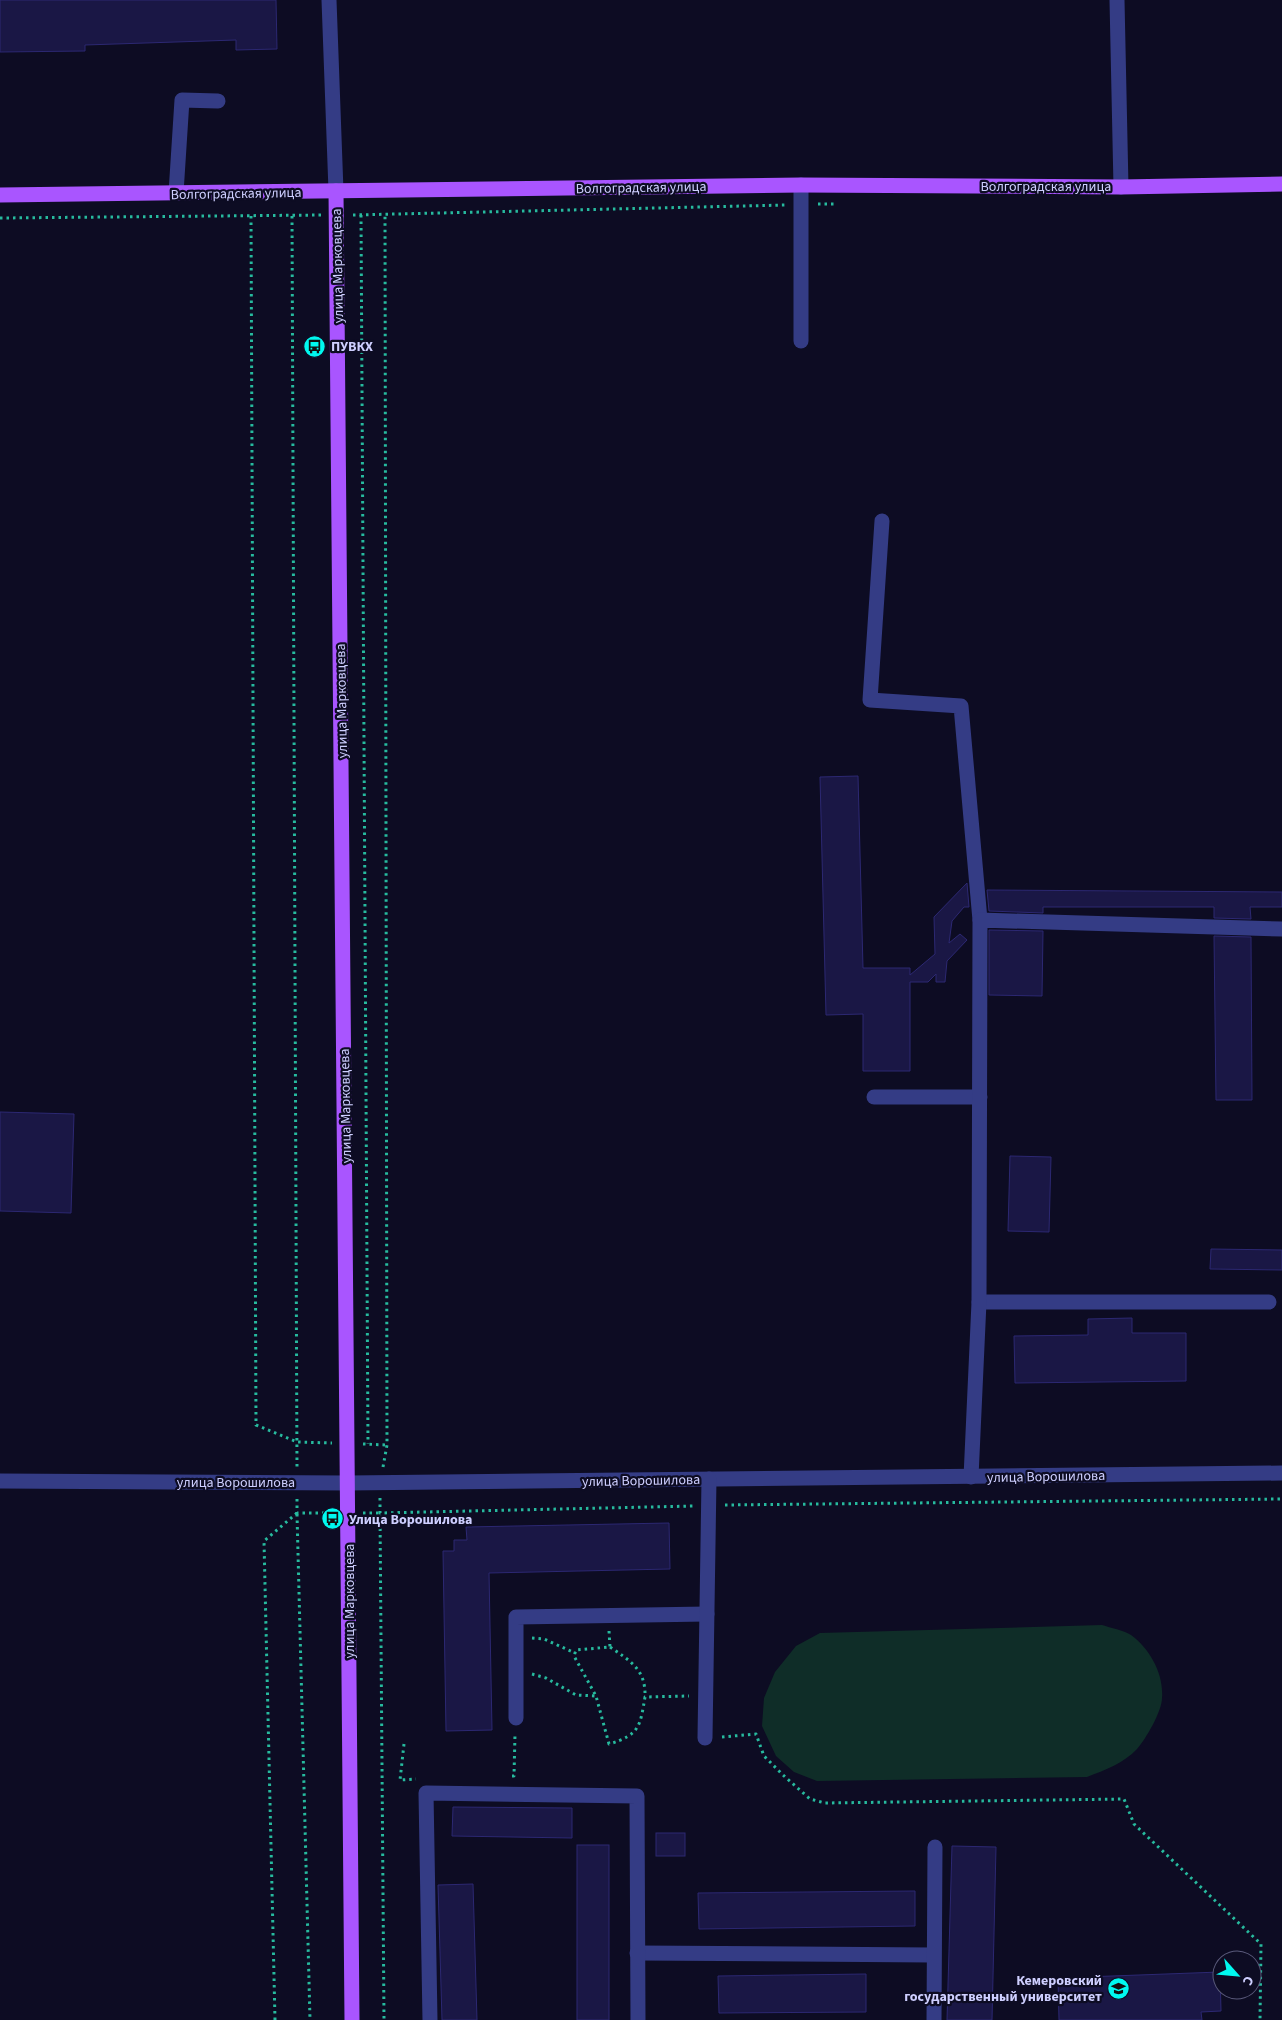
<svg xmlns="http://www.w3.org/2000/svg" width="1282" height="2020" viewBox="0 0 1282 2020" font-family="'Source Sans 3',sans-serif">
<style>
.grass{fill:#0f2d28}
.building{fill:#1a1745;stroke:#2c2872}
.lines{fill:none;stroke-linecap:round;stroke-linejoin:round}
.path{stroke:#27ba9e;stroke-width:3;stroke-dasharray:2.5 4;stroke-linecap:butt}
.minor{stroke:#343c85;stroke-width:15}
.major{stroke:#a955ff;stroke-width:15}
.labels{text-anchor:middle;stroke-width:4.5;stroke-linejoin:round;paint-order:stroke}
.street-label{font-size:14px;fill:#cecfff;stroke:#0d0c23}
.poi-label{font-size:14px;font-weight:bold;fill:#cecfff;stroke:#0d0c23;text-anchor:start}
</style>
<rect width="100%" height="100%" fill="#0d0c23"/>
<!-- grass -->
<path class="grass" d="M1102,1625C1111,1628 1123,1630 1131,1635C1150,1649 1164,1674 1162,1698C1162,1711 1146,1739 1137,1749C1124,1763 1105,1770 1087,1777L817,1781L794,1772L776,1756L762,1726L764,1698L775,1672L796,1646L820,1633Z"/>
<!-- building -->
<g class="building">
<polygon points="0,0 276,0 277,49 236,50 236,40 85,45 85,51 0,52"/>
<polygon points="858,776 863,968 910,968 910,975 935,954 934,917 967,883 969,907 964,907 952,921 949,943 960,934 967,940 947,961 945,982 936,982 936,974 928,982 910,982 910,1071 863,1071 863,1014 826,1015 820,777"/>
<polygon points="987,890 1282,892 1282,907 1250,907 1251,919 1214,918 1214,907 1043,907 1043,913 989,911"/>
<polygon points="989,930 1043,931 1042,996 989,995"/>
<polygon points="1214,936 1251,937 1252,1100 1216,1100"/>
<polygon points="0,1112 74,1114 71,1213 0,1211"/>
<polygon points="1010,1156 1051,1157 1049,1232 1008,1231"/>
<polygon points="1211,1249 1282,1250 1282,1270 1210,1269"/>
<polygon points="1132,1318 1132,1333 1186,1333 1186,1381 1015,1383 1014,1336 1088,1335 1088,1319"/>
<polygon points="669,1523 670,1569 489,1573 492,1730 446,1731 443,1551 454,1551 454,1540 467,1540 466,1527"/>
<polygon points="453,1807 572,1808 572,1838 452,1836"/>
<rect x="656" y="1833" width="29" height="23"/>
<rect x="577" y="1845" width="32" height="175"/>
<polygon points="952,1846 996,1847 992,2020 947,2020"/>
<polygon points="473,1884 477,2020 442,2020 438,1885"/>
<polygon points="915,1891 915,1926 699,1929 698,1893"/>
<polygon points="1220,1972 1221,2011 1201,2012 1202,2020 1059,2020 1058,1978"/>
<polygon points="866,1974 866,2012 719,2013 718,1976"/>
</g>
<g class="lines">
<!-- path -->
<g class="path">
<polyline points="818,204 836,204"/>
<polyline points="353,215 786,205"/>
<polyline points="361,215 368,1444"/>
<polyline points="251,216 256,1425 297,1442 332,1443"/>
<polyline points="292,216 297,1468"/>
<polyline points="0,218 322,215"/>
<polyline points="363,1444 387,1445"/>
<polyline points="383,1467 387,1445 385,214"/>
<polyline points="380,1498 380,1513 694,1506"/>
<polyline points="297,1499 297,1513 332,1513"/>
<polyline points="725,1505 1282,1499"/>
<polyline points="363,1513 380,1513 384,2020"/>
<polyline points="297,1514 310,2020"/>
<path d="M609,1631L610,1647L576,1650L574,1656L596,1696L609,1744C640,1735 640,1726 645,1697L689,1696"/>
<polyline points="532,1638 544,1639 575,1653"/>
<path d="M610,1647C630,1661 646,1669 645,1697"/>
<polyline points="532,1674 546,1678 576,1695 596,1696"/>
<polyline points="722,1737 756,1734 764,1756 783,1775 810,1799 825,1803 1124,1799 1134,1824 1261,1944 1260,2020"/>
<polyline points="404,1744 400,1780 416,1779"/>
<polyline points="512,1776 514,1776 515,1734"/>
<polyline points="275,2020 264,1541 297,1513"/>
</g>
<!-- minor -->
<g class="minor">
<polyline points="329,0 336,191"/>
<polyline points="1117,0 1121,187"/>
<polyline points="801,185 801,341"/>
<polyline points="176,193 182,100 218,101"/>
<polyline points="882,521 870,700 961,706 980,920"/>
<polyline points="874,1097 980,1097"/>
<polyline points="979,1302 1269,1302"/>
<polyline points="971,1477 979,1302 980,920 1282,929"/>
<polyline points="0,1481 348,1483 1282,1473"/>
<polyline points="516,1718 516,1617 707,1614"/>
<polyline points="705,1738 709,1479"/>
<polyline points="637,1953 933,1955"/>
<polyline points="430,2020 426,1793 637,1796 638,2020"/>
<polyline points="934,2020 935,1847"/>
</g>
<!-- major -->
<g class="major">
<polyline points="336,191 352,2020"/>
<polyline points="0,195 801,185 1121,187 1282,184"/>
</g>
</g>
<!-- icons -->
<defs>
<symbol id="bus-disc" viewBox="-11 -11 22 22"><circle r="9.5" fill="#00f9f0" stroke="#0d0c23"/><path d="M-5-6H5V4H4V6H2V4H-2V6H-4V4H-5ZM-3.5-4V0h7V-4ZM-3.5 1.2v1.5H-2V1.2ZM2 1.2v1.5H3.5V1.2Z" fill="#111"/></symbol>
<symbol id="university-disc" viewBox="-11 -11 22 22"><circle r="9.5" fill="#00f9f0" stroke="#0d0c23"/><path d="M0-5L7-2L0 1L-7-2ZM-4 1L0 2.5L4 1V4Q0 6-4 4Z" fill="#111"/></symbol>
</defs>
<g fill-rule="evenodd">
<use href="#bus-disc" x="302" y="334" width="25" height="25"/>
<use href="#bus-disc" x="320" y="1506" width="25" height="25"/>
<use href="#university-disc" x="1106" y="1976" width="25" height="25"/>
</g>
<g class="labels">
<!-- street labels -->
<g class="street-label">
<text x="1046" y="191">Волгоградская улица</text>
<text transform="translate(641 187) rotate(-1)" y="5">Волгоградская улица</text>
<text transform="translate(236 193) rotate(-1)" y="5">Волгоградская улица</text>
<text transform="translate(337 266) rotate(-91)" y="5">улица Марковцева</text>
<text transform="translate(341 701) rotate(-91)" y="5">улица Марковцева</text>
<text transform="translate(345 1106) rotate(-91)" y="5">улица Марковцева</text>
<text transform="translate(1046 1476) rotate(-1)" y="5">улица Ворошилова</text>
<text transform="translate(641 1480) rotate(-1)" y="5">улица Ворошилова</text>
<text x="236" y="1487">улица Ворошилова</text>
<text transform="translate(349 1601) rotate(-90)" y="5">улица Марковцева</text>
</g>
<!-- poi labels -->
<g class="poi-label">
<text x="331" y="351">ПУВКХ</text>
<text x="349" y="1524">Улица Ворошилова</text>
<text x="1102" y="1985" text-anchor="end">Кемеровский<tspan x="1102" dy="16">государственный университет</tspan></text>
</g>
</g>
<!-- north arrow -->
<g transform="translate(1237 1975) rotate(117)"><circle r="24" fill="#0d0c23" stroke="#5a5a7b"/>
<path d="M0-4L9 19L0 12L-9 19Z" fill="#00f9f0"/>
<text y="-8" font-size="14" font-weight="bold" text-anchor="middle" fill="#cecfff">С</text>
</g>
</svg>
